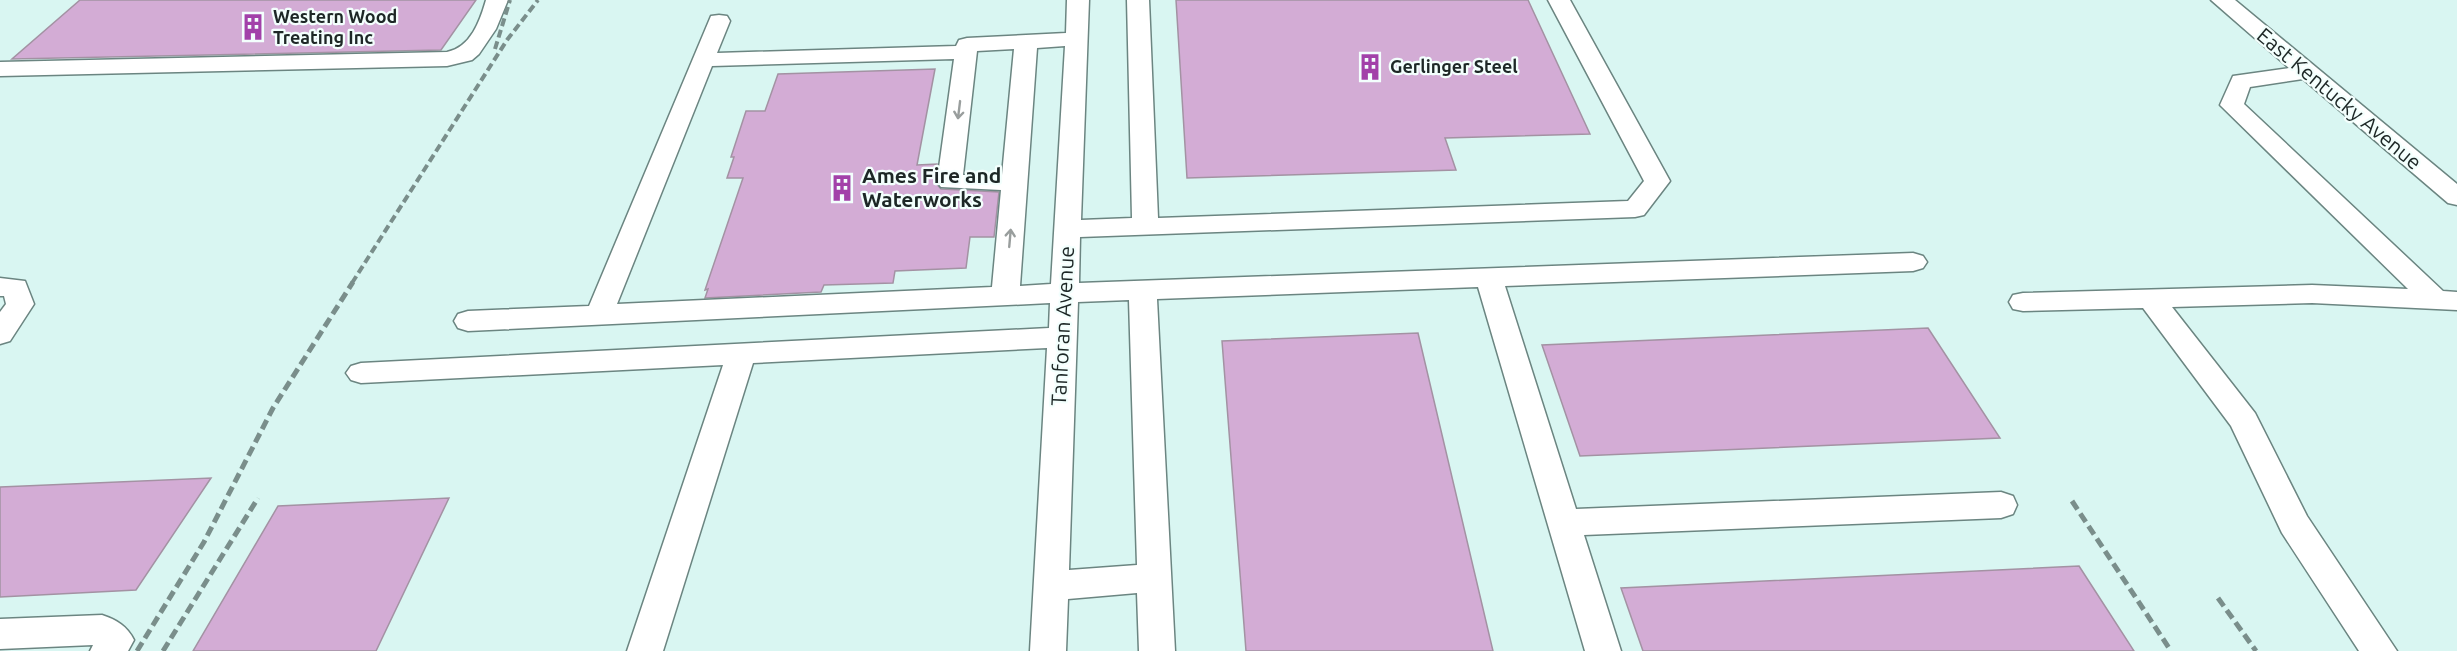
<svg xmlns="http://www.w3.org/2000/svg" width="2457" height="651" viewBox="0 0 2457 651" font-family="Ubuntu,sans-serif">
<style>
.building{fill:#d3acd5;stroke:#a392a3;stroke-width:1.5}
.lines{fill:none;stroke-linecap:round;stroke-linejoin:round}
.minor-casing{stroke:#6b8581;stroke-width:3}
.minor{fill:#fff;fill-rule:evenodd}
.rail-far1{stroke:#7a8e8b;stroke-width:4;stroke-dasharray:8 4;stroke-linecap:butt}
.rail{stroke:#7a8e8b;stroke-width:5;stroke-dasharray:10 5;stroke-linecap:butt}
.oneway{stroke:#999e9d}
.labels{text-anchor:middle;stroke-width:4.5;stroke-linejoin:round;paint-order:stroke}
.far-poi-label{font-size:18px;font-weight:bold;fill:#1d2726;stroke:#f3fffd;text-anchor:start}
.street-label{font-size:21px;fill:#1d2726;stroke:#f3fffd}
.poi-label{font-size:21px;font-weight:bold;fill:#1d2726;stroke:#f3fffd;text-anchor:start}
</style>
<rect width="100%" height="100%" fill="#d9f6f2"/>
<!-- building -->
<g class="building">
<polygon points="80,0 476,0 441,50 12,59"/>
<polygon points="1176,0 1528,0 1590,134 1445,138 1456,170 1187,178"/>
<polygon points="935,69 917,165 937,164 935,182 941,189 999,192 994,237 970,237 966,268 895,271 893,283 824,285 821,292 705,298 708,289 705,290 743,178 727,178 734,157 731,157 746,111 765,111 778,74"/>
<polygon points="1928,328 2000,438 1580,456 1542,345"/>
<polygon points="1418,333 1493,651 1246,651 1222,341"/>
<polygon points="211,478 136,590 0,597 0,487"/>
<polygon points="449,498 376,651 193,651 278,506"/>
<polygon points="2079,566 2134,651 1643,651 1621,588"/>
</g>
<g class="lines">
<defs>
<g id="minor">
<path d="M486,0H508L496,29L479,54L472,60L447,66L0,76V62L447,52C471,47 480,21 486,0Z"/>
<path d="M1067,0H1089L1081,220L1132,218L1127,0H1149L1158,218L1628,201L1644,181L1548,0H1570L1670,181L1644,215L1635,217L1080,237L1079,283L1913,253L1923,256L1927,262L1923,268L1913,271L1505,286L1576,509L2001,492L2013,496L2017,505L2013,514L2001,518L1584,535L1621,651H1585L1478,287L1157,299L1175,651H1139L1137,593L1068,599L1066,651H1030L1047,348L753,363L663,651H627L723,365L361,383L351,380L346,373L351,366L361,363L1049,328L1050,303L468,331L458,328L454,321L458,314L468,311L589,306L711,16L719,15L727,16L730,21L717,53L956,46L959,40L967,38L1066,33ZM1065,46L1051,284L1020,286L1037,48ZM1014,49L1002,175H963L977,51ZM954,59L937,182L941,187L1001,190L992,287L617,304L712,66ZM1129,300L1137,565L1069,570L1078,302Z"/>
<polygon points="2211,0 2235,0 2457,184 2457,205 2448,203 2303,79 2250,87 2244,104 2443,291 2457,292 2457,310 2312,303 2172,307 2255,413 2307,516 2397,651 2359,651 2282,533 2231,426 2143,308 2023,311 2013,309 2009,302 2013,295 2023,293 2312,285 2408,289 2220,105 2233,76 2289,68"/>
<polygon points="0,278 25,281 34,304 10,341 0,344 0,312 6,304 4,296 0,296"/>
<path d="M102,615C117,620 127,626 134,640L128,651H90L93,645L0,649V619Z"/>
</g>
</defs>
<!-- minor casing -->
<use href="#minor" class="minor-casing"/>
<!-- minor -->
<use href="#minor" class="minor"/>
<!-- rail-far1 -->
<g class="rail-far1">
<polyline points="495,49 510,0"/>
<polyline points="352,283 507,40 538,0"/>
</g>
<!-- rail -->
<g class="rail">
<polyline points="2072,501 2171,651"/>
<polyline points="2218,598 2256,651"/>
<polyline points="137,651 204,542 273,408 353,282"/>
<polyline points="163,651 258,498"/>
</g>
</g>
<!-- one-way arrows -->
<defs><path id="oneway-shaft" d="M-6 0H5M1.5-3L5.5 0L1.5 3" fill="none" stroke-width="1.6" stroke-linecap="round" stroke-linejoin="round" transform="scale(1.5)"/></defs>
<g class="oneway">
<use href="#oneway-shaft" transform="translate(959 110) rotate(97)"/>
<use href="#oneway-shaft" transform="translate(1010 238) rotate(-85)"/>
</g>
<!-- icons -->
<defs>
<symbol id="building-bare" viewBox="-9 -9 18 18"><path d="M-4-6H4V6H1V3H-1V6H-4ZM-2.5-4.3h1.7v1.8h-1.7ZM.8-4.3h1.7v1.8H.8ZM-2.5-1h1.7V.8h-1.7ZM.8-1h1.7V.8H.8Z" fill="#a241a9" stroke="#f3fffd" stroke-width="2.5" paint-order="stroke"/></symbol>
</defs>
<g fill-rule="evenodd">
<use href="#building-bare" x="234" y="8" width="38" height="38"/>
<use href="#building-bare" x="1351" y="48" width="38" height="38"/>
<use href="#building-bare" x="823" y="169" width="38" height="38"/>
</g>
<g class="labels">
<!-- far-poi labels -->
<g class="far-poi-label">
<text x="273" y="23">Western Wood<tspan x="273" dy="21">Treating Inc</tspan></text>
<text x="1390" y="73">Gerlinger Steel</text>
</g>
<!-- street labels -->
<g class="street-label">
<text transform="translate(2339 99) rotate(40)" y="7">East Kentucky Avenue</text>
<text transform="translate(1063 326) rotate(-87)" y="7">Tanforan Avenue</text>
</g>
<!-- poi labels -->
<g class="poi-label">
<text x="862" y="183">Ames Fire and<tspan x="862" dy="24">Waterworks</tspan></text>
</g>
</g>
</svg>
